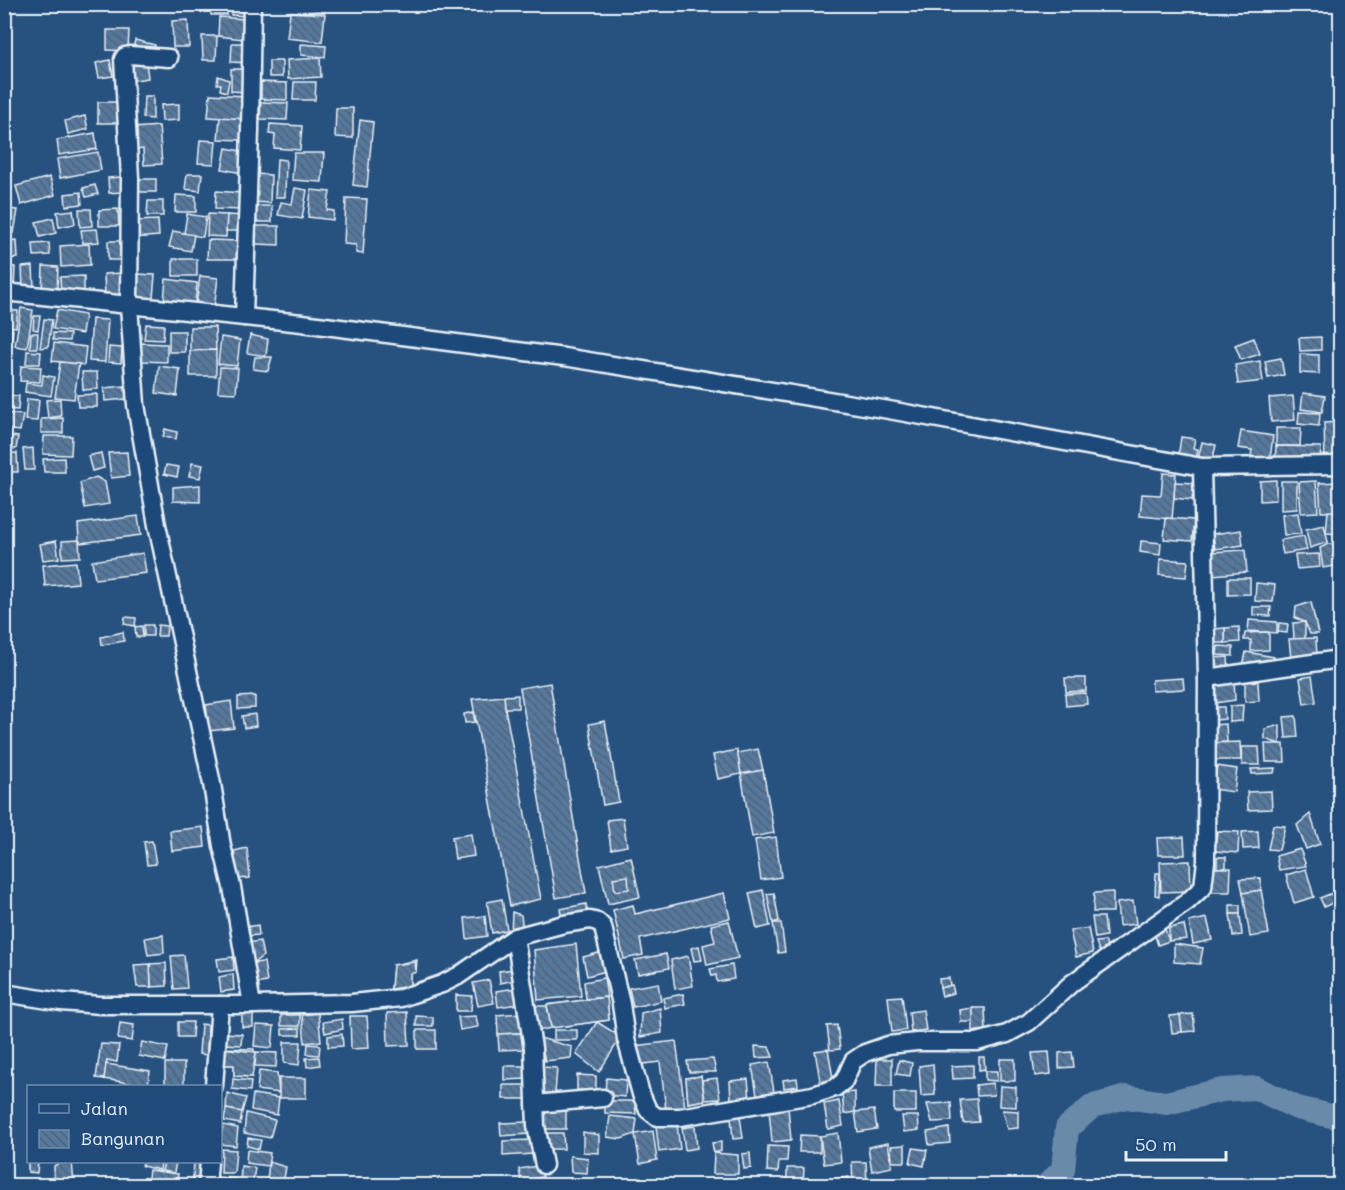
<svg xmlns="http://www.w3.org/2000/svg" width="1345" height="1190" viewBox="0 0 1345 1190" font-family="Mali,sans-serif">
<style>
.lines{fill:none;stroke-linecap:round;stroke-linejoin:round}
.river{stroke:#6b8aaa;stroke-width:24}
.building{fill:url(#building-back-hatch);stroke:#e8f1f8;stroke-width:1.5}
.minor-casing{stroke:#e8f1f8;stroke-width:21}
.minor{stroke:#1f4a7a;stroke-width:16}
</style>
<defs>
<pattern id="building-back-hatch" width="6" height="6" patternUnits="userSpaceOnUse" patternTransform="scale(1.5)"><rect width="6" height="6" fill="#57789d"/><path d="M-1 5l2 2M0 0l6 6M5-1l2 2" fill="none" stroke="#4f6278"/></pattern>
</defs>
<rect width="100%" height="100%" fill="#27517f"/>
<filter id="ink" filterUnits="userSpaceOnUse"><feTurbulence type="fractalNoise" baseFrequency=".0167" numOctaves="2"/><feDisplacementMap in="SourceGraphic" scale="12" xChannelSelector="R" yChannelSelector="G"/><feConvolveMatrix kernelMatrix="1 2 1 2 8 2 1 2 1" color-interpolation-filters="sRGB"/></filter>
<g filter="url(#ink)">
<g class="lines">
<!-- river -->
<polyline class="river" points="1046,1186 1063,1170 1067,1128 1093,1106 1126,1097 1166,1103 1222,1090 1256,1088 1297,1108 1340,1118"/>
</g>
<!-- building -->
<g class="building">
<rect x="211" y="4" width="16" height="11"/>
<polygon points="296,4 320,4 319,10 295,8"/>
<polygon points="232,7 248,7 247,16 231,15"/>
<polygon points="290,12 325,14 322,42 287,38"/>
<polygon points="219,17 244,19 243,39 218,36"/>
<polygon points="188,20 189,47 173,47 172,21"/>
<polygon points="107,30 129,30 128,51 107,50"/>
<polygon points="202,36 217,36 216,60 203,60"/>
<polygon points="135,40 155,45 152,54 133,50"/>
<polygon points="232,43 248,43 248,63 231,62"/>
<polygon points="301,44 326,46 325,57 301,55"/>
<polygon points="320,58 321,77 288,79 287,60"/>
<polygon points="110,60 113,76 99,78 96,63"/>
<polygon points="146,61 148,78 128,81 126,64"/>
<rect x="269" y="61" width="13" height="16"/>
<polygon points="231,69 245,69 245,92 231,91"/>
<polygon points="218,76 229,80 227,92 220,90 221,84 217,84"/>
<polygon points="261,82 287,83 287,100 261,99"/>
<polygon points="294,82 316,82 315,100 293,100"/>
<polygon points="210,94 246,96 244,119 208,117"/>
<polygon points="144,96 153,96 153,119 143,118"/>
<rect x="98" y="102" width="25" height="21"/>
<polygon points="261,102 288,103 287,120 260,119"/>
<polygon points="179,104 179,120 162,121 161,105"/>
<polygon points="336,108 353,108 353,138 335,137"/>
<polygon points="85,116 88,129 68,134 65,121"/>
<polygon points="220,117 244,119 243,140 218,139"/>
<polygon points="360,120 373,122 367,187 353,185"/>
<polygon points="270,124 302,126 300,150 274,148 275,135 269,134"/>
<polygon points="159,126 162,164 144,165 143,149 135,150 133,128"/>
<polygon points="95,133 97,149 59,155 57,140"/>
<polygon points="200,140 216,141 214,164 198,163"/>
<polygon points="226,148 246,152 242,173 222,169"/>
<polygon points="98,152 101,170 60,178 57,159"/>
<polygon points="294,153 324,153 322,182 292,180"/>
<polygon points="277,159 286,160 285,197 275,197"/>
<polygon points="4,163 11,191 4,193"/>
<polygon points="187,174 202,174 200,191 185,189"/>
<polygon points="253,174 271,175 270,203 252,202"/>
<polygon points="50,177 55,195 21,205 16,186"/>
<polygon points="121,177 121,192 109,193 108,178"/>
<rect x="134" y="179" width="22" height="13"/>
<polygon points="95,185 98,194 86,197 83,188"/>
<polygon points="295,188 307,190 302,219 278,215 281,202 292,204"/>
<polygon points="311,190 330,192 327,210 334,211 333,220 308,217"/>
<polygon points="216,191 242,193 241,210 215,209"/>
<polygon points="81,192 82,204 66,206 65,194"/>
<polygon points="176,195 196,196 196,212 175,212"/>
<polygon points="346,198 367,199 363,254 356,253 356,245 344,244"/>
<polygon points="148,201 163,201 163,216 147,216"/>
<rect x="251" y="206" width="21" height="16"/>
<polygon points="4,209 18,210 14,233 4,232"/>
<polygon points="79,209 91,209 92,226 80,227"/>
<polygon points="118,209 119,226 99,226 99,210"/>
<polygon points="73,210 75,224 59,227 57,212"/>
<polygon points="187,214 206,217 203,237 184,234"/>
<polygon points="208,214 227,215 226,237 207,236"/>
<polygon points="227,215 244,216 244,231 226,231"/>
<polygon points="53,218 56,233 40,237 36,222"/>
<polygon points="158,220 159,236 134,238 133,221"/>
<polygon points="256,226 279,226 279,245 256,244"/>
<polygon points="97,229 99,242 83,243 81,230"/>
<polygon points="173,231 194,235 191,251 169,247"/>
<polygon points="17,240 18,258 6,259 5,241"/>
<polygon points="208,240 240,241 239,259 207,259"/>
<rect x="108" y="241" width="15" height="19"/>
<polygon points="49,243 50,255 34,256 33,244"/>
<polygon points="89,244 90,265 61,267 60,246"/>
<rect x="173" y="259" width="24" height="17"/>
<polygon points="4,266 15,267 14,289 4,288"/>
<polygon points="33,266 34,287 23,288 22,267"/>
<polygon points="43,266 58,267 57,292 42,292"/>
<polygon points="123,273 124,296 105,296 104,274"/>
<polygon points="138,274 155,275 153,298 137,298"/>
<polygon points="84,276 84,295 61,296 60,277"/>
<polygon points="200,276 218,278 214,308 196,306"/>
<polygon points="166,279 197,283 195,303 164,300"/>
<polygon points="21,308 33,310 27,348 15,346"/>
<polygon points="4,310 18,311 16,327 4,326"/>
<polygon points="57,310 85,315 82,334 53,329"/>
<polygon points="34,316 40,316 38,330 33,329"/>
<polygon points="44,319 52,320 48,347 40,348"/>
<polygon points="92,319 108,320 105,362 89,361"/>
<polygon points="146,324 164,325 163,340 144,339"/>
<polygon points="190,327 215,327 216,350 190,351"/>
<polygon points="4,329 13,330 10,351 4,350"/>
<rect x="169" y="331" width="16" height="21"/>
<polygon points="31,333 38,333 37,348 30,348"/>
<polygon points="53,333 70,334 69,341 53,340"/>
<polygon points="250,335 268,339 266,356 247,353"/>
<polygon points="221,337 240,340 237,366 218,364"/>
<polygon points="1321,337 1321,350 1300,351 1299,338"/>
<polygon points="1254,338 1260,354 1241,360 1235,345"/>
<polygon points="54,343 86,347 84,365 52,361"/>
<polygon points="141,343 167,344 167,362 141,361"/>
<polygon points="109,347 122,348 121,363 108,362"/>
<polygon points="216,350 216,376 190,376 190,351"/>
<polygon points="27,351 41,352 40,364 26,364"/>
<polygon points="1300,354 1319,355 1319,374 1300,373"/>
<polygon points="255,357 272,357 268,371 253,369"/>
<polygon points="1281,358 1284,375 1268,378 1265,361"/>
<polygon points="1260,361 1263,381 1238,384 1235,365"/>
<polygon points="60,362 79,364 74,399 55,397"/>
<polygon points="21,366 41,367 40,382 20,381"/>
<polygon points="159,366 180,369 177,396 156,393"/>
<polygon points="220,367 238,368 236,393 218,392"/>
<polygon points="82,372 97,372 98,389 83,390"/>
<polygon points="43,375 54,377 51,396 25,392 26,383 42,385"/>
<polygon points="125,386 126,399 105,401 104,388"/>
<polygon points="1303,393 1325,396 1322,412 1301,409"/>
<polygon points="97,394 97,407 78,407 77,395"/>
<polygon points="4,395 19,396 18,410 4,409"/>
<polygon points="1293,396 1295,420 1271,422 1269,398"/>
<polygon points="27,399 39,400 37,421 25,420"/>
<polygon points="60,399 61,416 48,418 46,400"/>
<polygon points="1299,412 1320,413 1319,426 1298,424"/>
<polygon points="4,413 23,415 20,431 4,429"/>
<polygon points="63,418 63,433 41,433 41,419"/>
<polygon points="1340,422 1340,460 1325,460 1324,423"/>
<polygon points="1276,428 1301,428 1300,446 1276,446"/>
<polygon points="165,429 177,432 176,439 163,437"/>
<polygon points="1241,431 1273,436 1269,467 1250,463 1252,450 1238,448"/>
<polygon points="4,435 18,437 16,449 4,448"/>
<polygon points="44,436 72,436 71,455 43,454"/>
<polygon points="1181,437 1195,439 1193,448 1198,449 1196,461 1178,458"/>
<polygon points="1202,442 1216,445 1212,462 1198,459"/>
<polygon points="1276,446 1321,447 1320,463 1275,463"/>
<polygon points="33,448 34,470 25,470 23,449"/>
<polygon points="127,452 129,476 111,478 108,453"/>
<polygon points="17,453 18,472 4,472 4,454"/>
<polygon points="101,453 104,468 92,471 88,456"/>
<polygon points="64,458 65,472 44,472 43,459"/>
<polygon points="192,463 203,465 200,478 189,476"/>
<polygon points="166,465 179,467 177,477 164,474"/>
<polygon points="1163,473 1176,474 1172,519 1140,516 1142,494 1161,495"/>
<polygon points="96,477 105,482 109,504 85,508 80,483"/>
<polygon points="1276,480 1276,500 1260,501 1260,481"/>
<polygon points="1281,481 1297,481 1297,509 1281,510"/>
<polygon points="1316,481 1318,512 1301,513 1299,482"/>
<polygon points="1175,482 1194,483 1192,500 1174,498"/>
<polygon points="1340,482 1340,512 1321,512 1319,483"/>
<polygon points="200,485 200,502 173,501 173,487"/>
<polygon points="1328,511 1340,512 1340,534 1326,533"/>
<polygon points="1298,513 1301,534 1284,535 1282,515"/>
<polygon points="138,516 141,535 81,543 79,540 78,524"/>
<polygon points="1166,518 1194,520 1192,541 1164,539"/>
<polygon points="1324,525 1328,542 1310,548 1306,529"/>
<polygon points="1241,530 1243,545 1215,549 1213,534"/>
<polygon points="1304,536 1307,550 1283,554 1280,540"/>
<polygon points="79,540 80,557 62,558 62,541"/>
<polygon points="56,541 59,558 43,560 40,544"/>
<polygon points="1141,541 1161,543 1160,555 1140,552"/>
<polygon points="1328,544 1340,544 1340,565 1323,568 1320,548"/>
<polygon points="1245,550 1247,572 1213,575 1211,552"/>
<polygon points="143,553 146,573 95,579 92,561"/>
<polygon points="1319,554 1320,567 1297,569 1295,555"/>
<polygon points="1160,559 1188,561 1186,577 1159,575"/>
<polygon points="76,562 78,583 45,586 43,565"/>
<polygon points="1228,578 1250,578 1250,594 1228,595"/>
<polygon points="1256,583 1275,585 1273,602 1255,601"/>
<polygon points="1311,602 1318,634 1310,634 1305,622 1295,618 1296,607"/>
<polygon points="1253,607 1271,607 1270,616 1253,615"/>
<polygon points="125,617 136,618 135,626 124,624"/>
<polygon points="1249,620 1277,622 1277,633 1248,631"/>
<polygon points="1305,622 1305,639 1294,639 1293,623"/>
<polygon points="1279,623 1288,624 1287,633 1278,632"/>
<rect x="144" y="625" width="9" height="11"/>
<polygon points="158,625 167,626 166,636 157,636"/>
<polygon points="142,626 143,637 136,637 135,627"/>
<polygon points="1239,627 1240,642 1225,643 1225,628"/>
<polygon points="1225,628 1225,643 1214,643 1213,629"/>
<polygon points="123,632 124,641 102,645 101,637"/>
<polygon points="1269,632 1269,650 1251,651 1251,640 1244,640 1245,633"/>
<polygon points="1316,638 1317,658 1291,658 1289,639"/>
<polygon points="1218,646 1233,647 1233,656 1217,655"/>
<polygon points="1246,652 1274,657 1274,666 1243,666"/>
<polygon points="1228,657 1229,672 1213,673 1212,658"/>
<polygon points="1312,676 1316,702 1304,704 1300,678"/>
<polygon points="1065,678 1086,678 1086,691 1066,692"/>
<polygon points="1183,678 1184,689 1152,691 1152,680"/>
<polygon points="1234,678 1235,700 1215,703 1213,680"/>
<polygon points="1258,681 1259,701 1245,702 1245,682"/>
<polygon points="550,683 586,893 556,898 520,688"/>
<polygon points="1086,693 1087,704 1066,706 1065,694"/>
<polygon points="518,695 518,708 505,708 504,696"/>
<polygon points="255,696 255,708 238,709 238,697"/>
<polygon points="504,696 505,708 541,899 510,906 472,699"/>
<polygon points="231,701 234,728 209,731 206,705"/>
<polygon points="1243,705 1242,721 1230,722 1230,706"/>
<polygon points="1213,707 1224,707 1225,719 1216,720"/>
<polygon points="473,712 475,722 465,723 464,714"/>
<polygon points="255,714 256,726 244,728 242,716"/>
<polygon points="1296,716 1298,737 1286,738 1284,717"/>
<polygon points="605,721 619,802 603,805 589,724"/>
<polygon points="1226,724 1227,742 1212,743 1211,725"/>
<polygon points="1280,725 1280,744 1265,739 1265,729"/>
<polygon points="1240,742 1241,760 1213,760 1212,743"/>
<polygon points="1265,744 1284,744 1285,762 1266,762"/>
<polygon points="1241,747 1259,747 1260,765 1242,765"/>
<polygon points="758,749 763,770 741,774 737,753"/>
<polygon points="737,750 741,774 718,779 713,755"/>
<polygon points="1217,766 1237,769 1234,792 1213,789"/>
<polygon points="1275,768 1274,773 1252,774 1251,769"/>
<polygon points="763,770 774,833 752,837 741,774"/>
<polygon points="1271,791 1272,809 1248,810 1247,792"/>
<polygon points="1310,814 1320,844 1306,849 1297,825"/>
<polygon points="623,818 627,846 611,849 607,820"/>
<polygon points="1273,825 1285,826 1279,850 1268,849"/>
<polygon points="203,827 205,847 172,851 170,831"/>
<polygon points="1217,831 1239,832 1238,853 1215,851"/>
<polygon points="1258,831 1259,848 1243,849 1242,832"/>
<polygon points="471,834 474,856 455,859 452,837"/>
<polygon points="776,837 781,877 761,880 755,840"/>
<polygon points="1184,837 1185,855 1158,855 1157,838"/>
<polygon points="152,841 156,864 147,865 144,842"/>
<polygon points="247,848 250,878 238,879 234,851"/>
<polygon points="1300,849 1306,866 1279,870 1276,856"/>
<polygon points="631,857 640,897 608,904 599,865"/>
<rect x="1217" y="857" width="9" height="11"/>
<polygon points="1190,861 1191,891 1161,892 1160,862"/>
<polygon points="1213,868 1231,868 1230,892 1212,892"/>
<polygon points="1306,869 1314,897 1294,903 1286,875"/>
<polygon points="1156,873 1160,873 1159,896 1155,895"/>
<polygon points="628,876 629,889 615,891 613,878"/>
<polygon points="1261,878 1261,890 1243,893 1240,879"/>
<polygon points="763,890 770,926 757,929 749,893"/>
<polygon points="1261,890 1269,934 1250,937 1243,893"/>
<polygon points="1113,892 1113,912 1093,912 1094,893"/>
<polygon points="1335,892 1339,900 1324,907 1320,898"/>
<polygon points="724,893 730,918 640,939 643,955 624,959 613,910 633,905 635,914"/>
<polygon points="774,893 779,921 773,923 767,894"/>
<polygon points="502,899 507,930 492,933 487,902"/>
<polygon points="1133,901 1136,924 1119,926 1117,903"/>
<polygon points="586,904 588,915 562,919 560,909"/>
<rect x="1230" y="905" width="10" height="9"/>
<polygon points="512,912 521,915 523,931 511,934"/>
<polygon points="1230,914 1240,914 1242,935 1233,936"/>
<polygon points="485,916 487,936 467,939 465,918"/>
<polygon points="1092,917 1104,917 1106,936 1095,938"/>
<polygon points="1207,918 1212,940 1193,944 1189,922"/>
<polygon points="729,921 738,958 707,965 703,945 715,942 711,925"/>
<polygon points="773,923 781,923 785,952 778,953"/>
<polygon points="258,925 259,935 246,936 245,927"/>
<polygon points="1184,925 1187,939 1169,941 1169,928"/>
<polygon points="1164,926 1169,941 1158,945 1153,930"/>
<polygon points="1088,928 1093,953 1076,957 1070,931"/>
<polygon points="163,935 164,953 148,955 145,938"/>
<polygon points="260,941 263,956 253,963 247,943"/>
<polygon points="1105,941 1108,949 1100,953 1096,942"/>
<polygon points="576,944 581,996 538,1000 534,950"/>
<polygon points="1174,944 1203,948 1200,964 1174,962"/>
<polygon points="699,946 702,960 694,961 691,948"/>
<polygon points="602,952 606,971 587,976 583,957"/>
<polygon points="666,954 669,968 638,974 635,960"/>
<polygon points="184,955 187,988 174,989 171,956"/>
<polygon points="688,956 693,986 675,989 671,960"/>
<polygon points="233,957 234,970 219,972 217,959"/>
<polygon points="417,960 416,972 410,974 410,986 391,989 393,965"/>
<polygon points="264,962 267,982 254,984 253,963"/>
<polygon points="415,962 416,972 410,974 410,986 391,989 393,965"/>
<polygon points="166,963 167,986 151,987 150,964"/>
<polygon points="150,964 151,987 137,987 134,965"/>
<polygon points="732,965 734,979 717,982 716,975 712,976 710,969"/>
<polygon points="514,969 516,980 500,983 499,971"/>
<polygon points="233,974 234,990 221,992 219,977"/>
<polygon points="604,978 607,997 586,999 584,982"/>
<polygon points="949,978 950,986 940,988 939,979"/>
<polygon points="489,980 494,1003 478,1006 473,983"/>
<polygon points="658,983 661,1001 633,1007 629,988"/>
<polygon points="952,985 954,993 942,996 940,988"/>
<polygon points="516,988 518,1004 498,1007 496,991"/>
<polygon points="683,994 685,1004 665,1008 663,998"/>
<polygon points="456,995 472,996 471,1011 456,1011"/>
<polygon points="902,996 906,1030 892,1032 888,997"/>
<polygon points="607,997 609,1020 551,1028 547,1005"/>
<polygon points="607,997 609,1020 551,1028 547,1005"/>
<polygon points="534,1006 547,1006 551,1028 537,1031"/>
<polygon points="253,1008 253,1027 242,1027 242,1009"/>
<polygon points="660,1008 662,1033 640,1037 641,1013"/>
<polygon points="973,1008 974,1022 961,1022 960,1010"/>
<polygon points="973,1008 985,1008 986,1031 973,1031"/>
<polygon points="923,1010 926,1030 911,1032 909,1012"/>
<polygon points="407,1012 409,1045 388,1046 387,1013"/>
<polygon points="318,1013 321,1041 305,1043 302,1015"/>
<polygon points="520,1013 521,1033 498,1034 497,1015"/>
<polygon points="1193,1014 1195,1031 1182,1032 1180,1015"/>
<rect x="281" y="1015" width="19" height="11"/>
<polygon points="1180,1015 1182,1032 1172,1033 1170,1016"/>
<polygon points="350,1016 367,1016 369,1048 351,1049"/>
<polygon points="416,1016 433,1017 433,1026 416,1026"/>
<polygon points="476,1016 478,1027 460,1030 458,1017"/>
<polygon points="342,1019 343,1029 325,1033 323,1022"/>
<polygon points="178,1022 193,1022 192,1037 178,1037"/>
<polygon points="597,1022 621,1037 599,1072 576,1054"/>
<polygon points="120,1023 134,1025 132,1041 118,1039"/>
<polygon points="201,1024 208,1025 207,1055 199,1054"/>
<polygon points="256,1025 274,1026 272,1048 254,1046"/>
<polygon points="837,1025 840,1049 830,1050 827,1026"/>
<polygon points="300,1028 300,1035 282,1035 282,1029"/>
<rect x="417" y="1030" width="19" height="19"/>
<rect x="554" y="1030" width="23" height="10"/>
<polygon points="223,1033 242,1034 241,1045 222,1044"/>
<polygon points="521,1033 523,1049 499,1050 498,1034"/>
<polygon points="342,1034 343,1046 328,1047 328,1036"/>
<polygon points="540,1038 572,1047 571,1058 545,1061"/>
<polygon points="676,1041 685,1108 666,1110 660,1062 635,1065 633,1046"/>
<polygon points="142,1042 168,1047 165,1061 139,1056"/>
<polygon points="284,1042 301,1042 299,1065 284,1063"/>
<polygon points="101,1044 119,1045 117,1062 107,1060 104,1079 96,1078"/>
<polygon points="308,1044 320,1045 319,1055 307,1054"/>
<polygon points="755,1046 769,1047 773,1057 756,1058"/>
<polygon points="221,1048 254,1049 252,1077 234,1076 234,1065 220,1065"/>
<polygon points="221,1048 256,1052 252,1077 234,1076 234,1065 220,1065"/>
<polygon points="828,1049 834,1084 821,1086 815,1051"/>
<polygon points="256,1052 277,1053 276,1067 255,1066"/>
<polygon points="1049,1052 1051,1074 1035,1076 1032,1053"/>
<polygon points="1072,1052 1074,1067 1059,1068 1059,1053"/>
<polygon points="319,1057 320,1065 307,1067 306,1058"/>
<polygon points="979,1057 984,1057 985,1069 979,1070"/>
<polygon points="713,1059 716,1072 689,1072 687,1061"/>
<polygon points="877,1059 892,1059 892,1086 876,1086"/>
<rect x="1000" y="1059" width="15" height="22"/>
<polygon points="899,1060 912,1063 910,1076 896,1074"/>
<polygon points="769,1062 774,1092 757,1095 752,1065"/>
<rect x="165" y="1063" width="19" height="23"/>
<polygon points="106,1064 150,1071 148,1086 104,1079"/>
<polygon points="933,1064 935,1095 921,1096 919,1066"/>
<polygon points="973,1065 973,1078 953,1079 952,1066"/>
<polygon points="504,1066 527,1066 527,1079 504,1080"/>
<polygon points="542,1067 557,1068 555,1094 540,1093"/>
<polygon points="259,1071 277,1073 279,1093 257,1090"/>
<polygon points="985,1071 997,1071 997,1081 985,1080"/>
<polygon points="577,1075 596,1076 596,1091 577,1090"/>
<polygon points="701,1076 705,1100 688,1103 686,1078"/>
<polygon points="701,1076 705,1100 688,1103 686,1078"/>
<rect x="279" y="1078" width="27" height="20"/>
<polygon points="606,1078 626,1080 625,1097 605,1095"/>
<polygon points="717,1078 720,1099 705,1100 702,1080"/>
<polygon points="797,1078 798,1086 784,1088 783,1080"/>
<polygon points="233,1079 251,1081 250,1091 232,1089"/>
<polygon points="748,1079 750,1100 731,1101 730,1081"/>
<polygon points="993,1083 994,1095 977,1096 976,1085"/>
<rect x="503" y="1085" width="25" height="14"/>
<polygon points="1000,1086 1016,1087 1016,1107 999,1106"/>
<polygon points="855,1092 855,1112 844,1114 842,1093"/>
<polygon points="227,1093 246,1098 242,1112 226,1109"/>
<rect x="894" y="1093" width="22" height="19"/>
<polygon points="253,1094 279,1098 277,1115 251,1110"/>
<polygon points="977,1099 979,1122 963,1123 960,1100"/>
<polygon points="605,1101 635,1101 636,1114 605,1113"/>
<polygon points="839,1101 843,1126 828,1129 824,1104"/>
<polygon points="951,1103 952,1121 932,1122 927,1104"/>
<polygon points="788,1108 791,1140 772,1142 769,1110"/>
<polygon points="226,1109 242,1112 240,1124 224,1121"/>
<polygon points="541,1110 566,1111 566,1129 541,1129"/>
<polygon points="874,1110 877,1129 858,1132 855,1112"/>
<polygon points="1002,1110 1018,1111 1018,1128 1007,1129"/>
<polygon points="246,1113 275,1120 270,1138 244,1133"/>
<polygon points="610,1116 637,1119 635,1134 621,1139 607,1137"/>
<polygon points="740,1116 743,1138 733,1139 731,1118"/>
<polygon points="902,1116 918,1116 919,1130 904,1132"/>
<polygon points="528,1122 529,1134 501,1136 500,1123"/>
<polygon points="677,1124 680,1149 659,1152 656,1126"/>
<polygon points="223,1125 238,1128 236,1146 220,1144"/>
<polygon points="695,1126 697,1148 685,1150 682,1128"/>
<polygon points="949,1128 950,1143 929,1145 927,1132"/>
<polygon points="653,1131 657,1160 640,1164 635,1134"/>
<polygon points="583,1132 599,1135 599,1153 583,1152"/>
<polygon points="544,1133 563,1133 564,1149 546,1149"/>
<polygon points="838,1133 841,1162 824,1164 820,1136"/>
<polygon points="800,1135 820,1136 820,1152 799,1152"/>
<polygon points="248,1138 261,1140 259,1149 247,1146"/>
<polygon points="532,1140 533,1154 503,1156 503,1141"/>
<polygon points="721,1142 721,1151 714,1153 712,1143"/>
<polygon points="888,1143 892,1167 872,1171 868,1147"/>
<polygon points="905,1145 905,1162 892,1162 891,1146"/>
<polygon points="768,1146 788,1147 787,1161 779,1161 778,1172 767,1171"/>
<polygon points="913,1148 927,1150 924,1166 910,1163"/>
<polygon points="222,1149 236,1150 234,1173 221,1173"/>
<polygon points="247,1150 270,1153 268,1166 246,1163"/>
<polygon points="714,1153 738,1155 738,1174 713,1174"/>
<polygon points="750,1153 751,1168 744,1169 742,1154"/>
<polygon points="570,1156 588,1158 587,1173 571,1172"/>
<polygon points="28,1157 28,1162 38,1162 37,1173 28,1172"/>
<polygon points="61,1162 72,1162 74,1183 54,1178 54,1166"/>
<polygon points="143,1162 161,1162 160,1170 142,1166"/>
<polygon points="164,1162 176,1162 174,1173 162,1171"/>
<polygon points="269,1162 286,1167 283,1184 267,1181"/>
<polygon points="852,1162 866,1162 867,1186 853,1186"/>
<polygon points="194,1163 205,1164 202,1186 192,1186"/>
<polygon points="241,1166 255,1168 252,1186 240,1186"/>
<polygon points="537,1166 543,1177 521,1181 519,1169"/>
<polygon points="787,1168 804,1168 803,1186 787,1185"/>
<polygon points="149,1170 178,1174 176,1186 147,1185"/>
<polygon points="218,1177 236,1179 235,1186 217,1186"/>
<polygon points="849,1177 850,1186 836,1186 835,1179"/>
<polygon points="259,1180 267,1181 283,1184 282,1186 258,1186"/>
<rect x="808" y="1180" width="20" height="6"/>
</g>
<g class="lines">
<defs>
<g id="minor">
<polyline points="4,292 302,323 564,357 889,410 1202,467 1207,678 1206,861 1203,887 1187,902 1072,983 1029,1022 1007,1034 977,1042 917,1042 888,1045 865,1053 853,1061 844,1081 835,1088 813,1095 680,1117 657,1117 648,1110 641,1094 626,1039 621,1004 606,940 603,927 598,922 590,920 564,924 515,937 458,976 442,984 401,998 352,1003 252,1005"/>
<polyline points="244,317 250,130 252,4"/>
<polyline points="1202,467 1340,465"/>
<polyline points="1207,678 1340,659"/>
<polyline points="515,937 533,1048 536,1126 544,1165"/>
<polyline points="4,993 61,1002 100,1005 252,1005 232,887 222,846 212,784 157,525 136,405 129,305 130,178 123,59 125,56 130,55 169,58"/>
<polyline points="214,1086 220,1005"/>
<polyline points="535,1104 603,1098"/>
<polyline points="207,1186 209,1162"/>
</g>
</defs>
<!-- minor casing -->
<use href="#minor" class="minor-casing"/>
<!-- minor -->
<use href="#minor" class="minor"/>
</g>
</g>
<!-- margin -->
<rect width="1345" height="1190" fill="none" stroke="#1f4a7a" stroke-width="24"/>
<rect x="12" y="12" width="1321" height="1166" fill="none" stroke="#e8f1f8" stroke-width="2" filter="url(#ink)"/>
<!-- legend -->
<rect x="27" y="1085" width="195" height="78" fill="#1f4a7a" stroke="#6f8dac" stroke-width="1.5"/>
<rect x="39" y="1104" width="30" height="9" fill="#1f4a7a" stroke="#6f8dac" stroke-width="1.5"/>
<text x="81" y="1115" font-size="18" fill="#e8f1f8">Jalan</text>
<rect x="39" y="1130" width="30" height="18" fill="url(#building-back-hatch)" stroke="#6f8dac" stroke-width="1.5"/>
<text x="81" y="1145" font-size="18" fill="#e8f1f8">Bangunan</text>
<!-- scale -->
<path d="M1126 1151v9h100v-9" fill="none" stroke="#e8f1f8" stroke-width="3"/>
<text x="1135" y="1151" font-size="18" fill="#e8f1f8" stroke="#1f4a7a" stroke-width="4.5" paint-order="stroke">50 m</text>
</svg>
